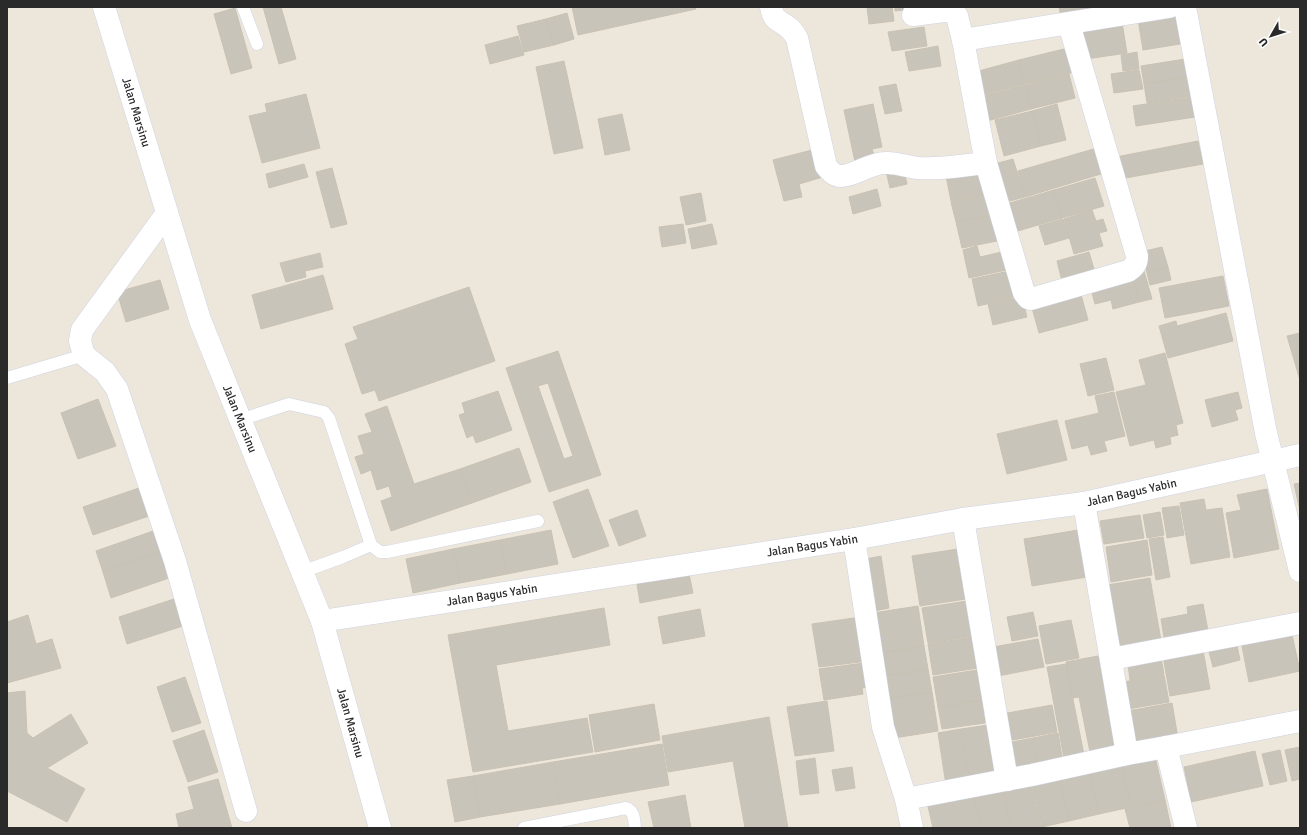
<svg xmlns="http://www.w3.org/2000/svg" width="1307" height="835" viewBox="0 0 1307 835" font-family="Signika,sans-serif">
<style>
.building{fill:#c8c4b9;stroke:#c9c2b4;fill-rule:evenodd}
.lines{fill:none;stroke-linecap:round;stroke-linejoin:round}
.lane-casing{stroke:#cfd3e4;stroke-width:13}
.street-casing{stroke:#cfd3e4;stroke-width:23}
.secondary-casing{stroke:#cfd3e4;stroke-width:23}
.lane{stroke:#fff;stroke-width:12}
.street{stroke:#fff;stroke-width:22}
.secondary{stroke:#fff;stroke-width:22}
.labels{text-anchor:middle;stroke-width:3;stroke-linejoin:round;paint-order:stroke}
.street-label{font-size:12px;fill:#2a2a2a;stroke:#fff}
</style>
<rect width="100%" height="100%" fill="#ede6da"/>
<!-- building -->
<g class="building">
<polygon points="263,7 281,7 296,59 279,64"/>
<polygon points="572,7 695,7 696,9 578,35"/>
<polygon points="867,7 892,7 894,21 869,24"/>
<polygon points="895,7 920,7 920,8 895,11"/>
<polygon points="1059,7 1089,7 1091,17 1062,22"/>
<polygon points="235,8 252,68 231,74 214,14"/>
<polygon points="567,13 574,39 554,45 546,19"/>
<polygon points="1175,13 1180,44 1143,50 1138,19"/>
<polygon points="546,19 554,45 524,52 517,26"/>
<polygon points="1122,22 1127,53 1086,59 1081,28"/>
<polygon points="924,27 927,46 892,51 888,32"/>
<polygon points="518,36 524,55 490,64 485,45"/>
<polygon points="938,46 941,66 909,71 905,52"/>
<polygon points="1068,48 1074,72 1025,84 1019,60"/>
<polygon points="1137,52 1139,69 1123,71 1121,55"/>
<polygon points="1185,59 1188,77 1144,84 1141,66"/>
<polygon points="1019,60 1025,84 981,95 975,72"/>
<polygon points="564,61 583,148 554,154 536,67"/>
<polygon points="1139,70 1143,89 1114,93 1111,74"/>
<polygon points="1069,74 1075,98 1031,109 1025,85"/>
<polygon points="1188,77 1191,96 1147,103 1144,84"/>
<polygon points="896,84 902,111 885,114 879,87"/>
<polygon points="1025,85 1031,109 987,121 981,96"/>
<polygon points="306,94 320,148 262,163 249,116 267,112 265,104"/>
<polygon points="1192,97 1195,117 1136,126 1133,106"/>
<polygon points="873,104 882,147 872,149 875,158 855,162 844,110"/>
<polygon points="1057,104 1066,140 1041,146 1032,111"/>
<polygon points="1032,111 1041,146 1004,156 995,120"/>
<polygon points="622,114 630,150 605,155 598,119"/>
<polygon points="1198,141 1203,164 1120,179 1116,157"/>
<polygon points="1097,148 1104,173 1025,197 1018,171"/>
<polygon points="816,149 823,177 799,184 802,197 784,201 773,160"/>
<polygon points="1013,159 1025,197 1002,203 991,165"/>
<polygon points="304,164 308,177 269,188 266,174"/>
<polygon points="903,167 907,184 890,188 886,171"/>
<polygon points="332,168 347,224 331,228 316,172"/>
<polygon points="980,168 985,194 951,201 946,176"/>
<polygon points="1095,178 1104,206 1062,218 1054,190"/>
<polygon points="877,189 881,206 853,214 849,197"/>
<polygon points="1054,190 1062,218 1011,233 1003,205"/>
<polygon points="701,193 706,221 686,225 680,197"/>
<polygon points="991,193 996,214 956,222 951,202"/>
<polygon points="1092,210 1096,221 1103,219 1107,231 1099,233 1103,246 1074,254 1064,219"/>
<polygon points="996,214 1002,240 962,248 956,222"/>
<polygon points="1063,219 1069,238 1045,245 1039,226"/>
<polygon points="683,224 686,243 662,247 659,227"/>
<polygon points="712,224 717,244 692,249 688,229"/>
<polygon points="977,246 980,257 1006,251 1011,269 969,278 963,250"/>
<polygon points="1162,247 1168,267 1147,273 1141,252"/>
<polygon points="1089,252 1096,276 1063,285 1057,261"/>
<polygon points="320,253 323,267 305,271 306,277 286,282 280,263"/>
<polygon points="1168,267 1171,280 1150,285 1147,273"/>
<polygon points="1014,270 1020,296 978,306 972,279"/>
<polygon points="1144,271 1152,299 1139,302 1132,274"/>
<polygon points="1132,274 1139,302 1113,309 1111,300 1095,304 1090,285"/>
<polygon points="323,275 333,309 261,329 252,295"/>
<polygon points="1223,276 1229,306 1165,318 1159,288"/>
<polygon points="160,280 169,309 126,322 117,292"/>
<polygon points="469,287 495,361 379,401 375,390 362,394 345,344 358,339 353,327"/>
<polygon points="1080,291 1088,320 1039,333 1031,304"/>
<polygon points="1022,297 1027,317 993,325 988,304"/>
<polygon points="1226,313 1233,341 1168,358 1159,326 1176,321 1177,326"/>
<polygon points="1300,333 1300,380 1287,336"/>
<path d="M558,351L601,475L549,492L506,368ZM548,383L573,456L564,459L538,386Z"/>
<polygon points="1165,353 1183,423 1176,425 1178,435 1170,437 1171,444 1156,448 1154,440 1130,446 1116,392 1146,385 1139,360"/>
<polygon points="1106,358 1114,390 1088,396 1080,364"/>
<polygon points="498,391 512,430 476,443 473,435 467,438 459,415 465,413 462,403"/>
<polygon points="1114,392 1125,436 1104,441 1107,451 1091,455 1088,445 1072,449 1065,421 1099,413 1095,396"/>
<polygon points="1238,392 1242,408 1235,410 1238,420 1212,427 1205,400"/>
<polygon points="98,399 116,446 78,459 61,413"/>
<polygon points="387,406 414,484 460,469 472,503 391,531 381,501 392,497 389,486 377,490 371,470 361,474 355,457 364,454 358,436 372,432 365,414"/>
<polygon points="1057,420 1067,460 1007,474 997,434"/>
<polygon points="519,448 531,482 472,503 460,469"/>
<polygon points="1300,483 1300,511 1294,484"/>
<polygon points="139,488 149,516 93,535 83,507"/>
<polygon points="588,489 609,546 573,558 553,502"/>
<polygon points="1267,489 1279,549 1234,558 1226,513 1241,510 1237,495"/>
<polygon points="1204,499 1206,510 1222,508 1230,557 1191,564 1180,503"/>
<polygon points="1179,506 1184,535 1167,538 1162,508"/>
<polygon points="637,510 646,536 619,546 609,520"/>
<polygon points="1160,512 1164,535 1147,538 1143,515"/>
<polygon points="1140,515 1144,538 1104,544 1100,521"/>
<polygon points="156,530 164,551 103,572 96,551"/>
<polygon points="551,530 558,564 507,574 500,540"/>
<polygon points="1078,530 1087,577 1032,586 1024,539"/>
<polygon points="1163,537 1170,577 1156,580 1149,539"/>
<polygon points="500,540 507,574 460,583 453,549"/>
<polygon points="1147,540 1152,575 1111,582 1106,547"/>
<polygon points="453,549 460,583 413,593 406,559"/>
<polygon points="958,549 966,599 920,606 912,556"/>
<polygon points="164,551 172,577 111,598 103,572"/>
<polygon points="881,556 889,608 874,611 866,559"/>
<polygon points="689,574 693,593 640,603 637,584"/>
<polygon points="1150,578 1162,646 1119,654 1107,585"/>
<polygon points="177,598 186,625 127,644 119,617"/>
<polygon points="967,601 973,636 928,643 922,608"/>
<polygon points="1203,604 1209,636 1165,643 1161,619 1188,614 1187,607"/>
<polygon points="918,606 924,646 880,653 873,613"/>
<polygon points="604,608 610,645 496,665 508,731 587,718 593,752 473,772 448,635"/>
<polygon points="700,609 705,636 663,644 658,617"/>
<polygon points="1033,612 1038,636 1012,641 1007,617"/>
<polygon points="28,615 36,644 52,639 61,668 7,683 7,622"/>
<polygon points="861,617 868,661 819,667 812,624"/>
<polygon points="1071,620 1079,658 1046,664 1039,626"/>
<polygon points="1291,630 1300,671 1249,682 1241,641"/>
<polygon points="973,637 978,668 933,675 928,644"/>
<polygon points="1038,639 1044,667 998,676 993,647"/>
<polygon points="1236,641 1240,660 1213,667 1208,648"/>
<polygon points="924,646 928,669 884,676 880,653"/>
<polygon points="1203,650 1210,689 1170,696 1163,656"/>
<polygon points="1098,656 1115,748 1090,752 1079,697 1073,698 1066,662"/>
<polygon points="1161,658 1164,674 1130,680 1128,664"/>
<polygon points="864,663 868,687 862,688 863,694 824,700 819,669"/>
<polygon points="1066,664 1084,755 1064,758 1047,667"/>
<polygon points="928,669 932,692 887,699 884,676"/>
<polygon points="977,670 982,700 938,707 933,677"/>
<polygon points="1164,675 1169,702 1128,709 1123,682"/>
<polygon points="185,677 201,723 172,732 157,687"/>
<polygon points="25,691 27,733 33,738 71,714 88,743 47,768 85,789 67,822 7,791 7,693"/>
<polygon points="932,692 938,731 894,738 887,699"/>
<polygon points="982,700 985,723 942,729 938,707"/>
<polygon points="827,701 834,751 795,756 787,707"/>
<polygon points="1172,703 1178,738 1134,745 1128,711"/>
<polygon points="654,704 660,740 595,752 589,715"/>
<polygon points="1052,705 1057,732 1007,741 1002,714"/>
<polygon points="769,717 788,828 745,828 733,761 668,772 662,736"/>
<polygon points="988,725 996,777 970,781 961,729"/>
<polygon points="961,729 970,781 946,785 938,733"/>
<polygon points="204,730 218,772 188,782 173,741"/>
<polygon points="1058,733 1063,763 1038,768 1033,738"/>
<polygon points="1033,738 1038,768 1013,773 1007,743"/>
<polygon points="662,744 669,785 560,804 553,762"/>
<polygon points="1300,747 1300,779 1292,781 1285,750"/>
<polygon points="1280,750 1287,781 1270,785 1262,754"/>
<polygon points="1255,751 1263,786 1191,802 1184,767"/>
<polygon points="1154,752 1165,800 1131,807 1120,759"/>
<polygon points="815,758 819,793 800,795 796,761"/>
<polygon points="1120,759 1131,807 1099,814 1088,766"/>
<polygon points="553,762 560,804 480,817 473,776"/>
<polygon points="1088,766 1099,814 1069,821 1058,773"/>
<polygon points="852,767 855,788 836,791 832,770"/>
<polygon points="1058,773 1069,821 1042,827 1031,779"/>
<polygon points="473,776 480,817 455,822 447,780"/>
<polygon points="218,779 232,828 179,828 176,814 194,809 188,787"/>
<polygon points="1030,779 1041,827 1036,828 1011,828 1002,786"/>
<polygon points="1002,786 1011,828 981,828 973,792"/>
<polygon points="973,792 981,828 933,828 927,802"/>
<polygon points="685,795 691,828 654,828 648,802"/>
<polygon points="1165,800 1171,828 1130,828 1125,809"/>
</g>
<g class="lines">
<defs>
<g id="lane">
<polyline points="243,7 257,44"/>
<polyline points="7,378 84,355"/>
<polyline points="240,420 289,404 324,412 329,418 371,545 380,552 387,552 538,521"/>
<polyline points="302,572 343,557 371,545"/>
<path d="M524,828L626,808C635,812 634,819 635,828"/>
</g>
<g id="street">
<path d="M771,7C774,23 779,19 789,28C792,30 795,35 797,38L826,166C830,171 834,176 841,176C854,176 870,163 885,163C896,162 907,167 918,168C940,170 964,165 986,163"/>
<polyline points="1185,7 1266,433 1300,571"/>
<polyline points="913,15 952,10 957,16 963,40"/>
<path d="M1069,24L1137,256C1137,264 1134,267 1128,271L1031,299L1028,298L1024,293L986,163L963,40L1169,7"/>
<polyline points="167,213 82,330 80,341 84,355 105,372 117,389 175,561 246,811"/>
<polyline points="1084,503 1127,754"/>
<polyline points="963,519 1007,780"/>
<polyline points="854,539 883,727 906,799 912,828"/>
<path id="s1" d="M322,621L854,539L963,519L1084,503L1300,455"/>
<polyline points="1111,659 1300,623"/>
<polyline points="1166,747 1300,721"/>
<polyline points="906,799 1032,775 1127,754 1166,747 1186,828"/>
</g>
<g id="secondary">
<path id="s2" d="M104,7L200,320L322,621L380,828"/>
</g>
</defs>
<!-- lane casing -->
<use href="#lane" class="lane-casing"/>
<!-- street casing -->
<use href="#street" class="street-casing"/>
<!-- secondary casing -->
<use href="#secondary" class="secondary-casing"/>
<!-- lane -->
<use href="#lane" class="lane"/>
<!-- street -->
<use href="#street" class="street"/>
<!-- secondary -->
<use href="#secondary" class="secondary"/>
</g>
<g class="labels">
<!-- street labels -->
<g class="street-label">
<text dy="4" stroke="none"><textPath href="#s2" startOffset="110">Jalan Marsinu</textPath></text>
<text dy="4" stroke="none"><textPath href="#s2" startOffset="434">Jalan Marsinu</textPath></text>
<text dy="4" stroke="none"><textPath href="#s1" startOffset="820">Jalan Bagus Yabin</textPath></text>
<text dy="4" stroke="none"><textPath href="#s1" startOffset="496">Jalan Bagus Yabin</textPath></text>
<text dy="4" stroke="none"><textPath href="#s1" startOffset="172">Jalan Bagus Yabin</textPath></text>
<text dy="4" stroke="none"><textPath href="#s2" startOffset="758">Jalan Marsinu</textPath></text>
</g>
</g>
<!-- border -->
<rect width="1307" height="835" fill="none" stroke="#2a2a2a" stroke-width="16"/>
<!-- north arrow -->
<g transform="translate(1271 36) rotate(231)" stroke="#ffffff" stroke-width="3" paint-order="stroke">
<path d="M0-3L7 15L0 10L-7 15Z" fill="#2a2a2a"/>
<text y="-6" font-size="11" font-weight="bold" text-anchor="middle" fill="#2a2a2a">U</text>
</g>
</svg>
